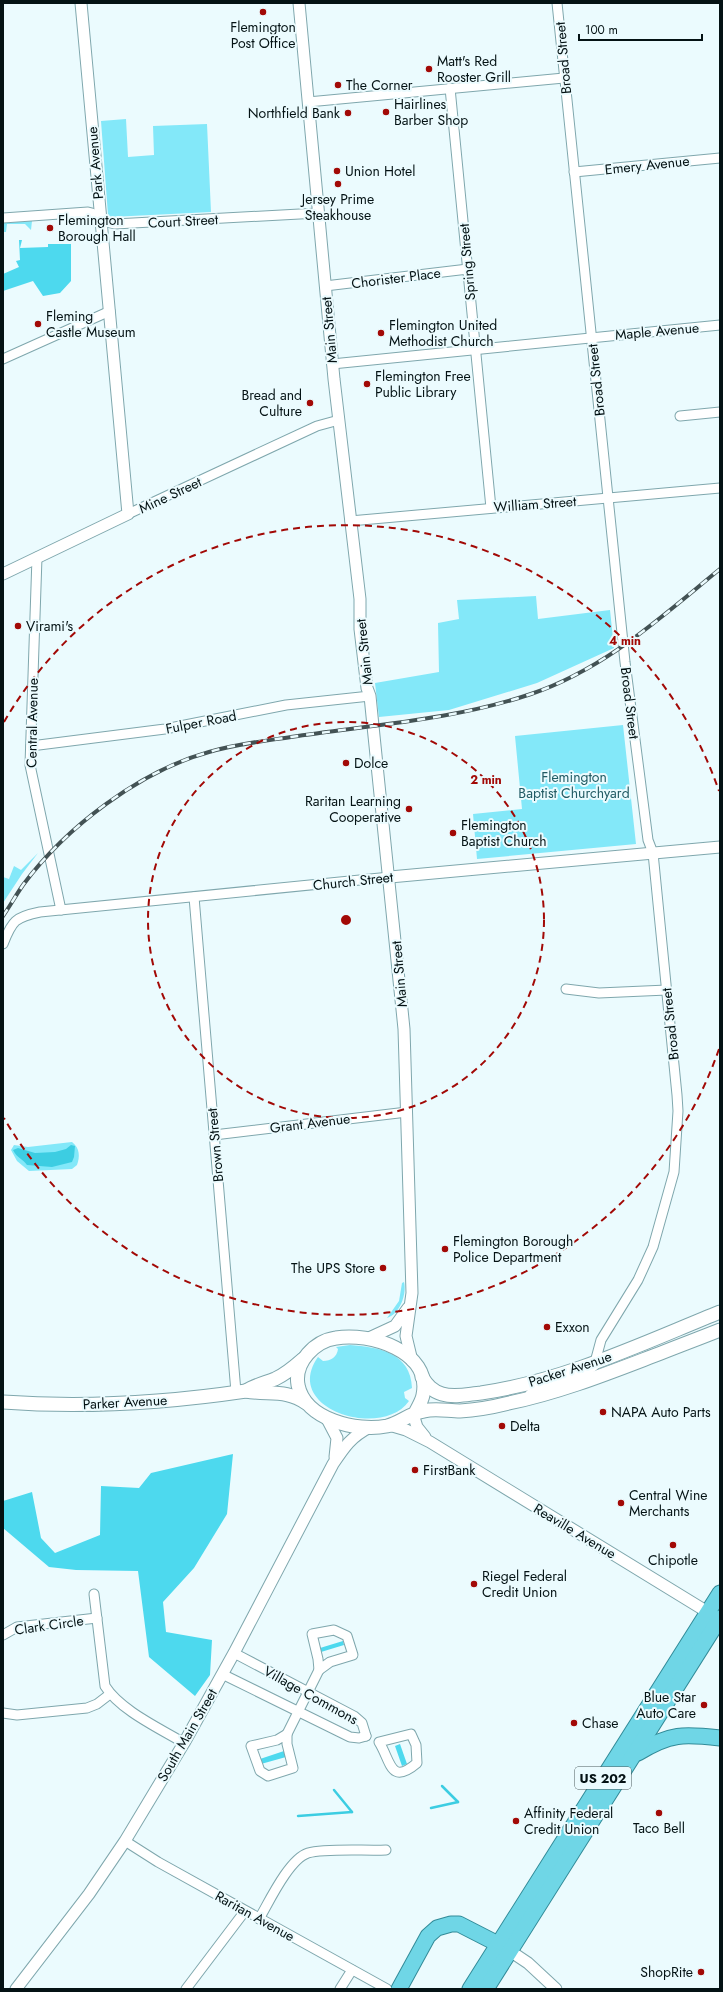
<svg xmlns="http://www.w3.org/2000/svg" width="723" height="1992" viewBox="0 0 723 1992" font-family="Jost,sans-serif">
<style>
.green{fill:#83e8f9}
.forest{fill:#4dd9ee}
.water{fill:#3ccde2}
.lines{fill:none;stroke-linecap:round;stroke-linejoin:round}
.stream{stroke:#3ccde2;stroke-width:2.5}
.minor-casing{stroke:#7fa7ad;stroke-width:11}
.tertiary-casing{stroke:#7fa7ad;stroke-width:13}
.secondary-casing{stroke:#7fa7ad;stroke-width:15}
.trunk-casing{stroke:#328b98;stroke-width:17}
.minor{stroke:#fff;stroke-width:9}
.tertiary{stroke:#fff;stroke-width:11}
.secondary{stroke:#fff;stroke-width:13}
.trunk{stroke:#6fd6e6;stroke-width:15}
.rail-casing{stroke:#435254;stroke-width:4}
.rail{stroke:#ebfbfe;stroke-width:2.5;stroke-dasharray:8;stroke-linecap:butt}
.ring{fill:none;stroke:#a20906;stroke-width:2;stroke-dasharray:7 5}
.poi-dot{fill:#a20906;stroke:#ebfbfe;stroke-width:1.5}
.labels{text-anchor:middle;stroke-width:4;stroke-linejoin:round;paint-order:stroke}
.shield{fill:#ebfbfe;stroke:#49585a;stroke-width:1}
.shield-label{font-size:13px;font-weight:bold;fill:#041214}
.poi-label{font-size:14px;fill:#041214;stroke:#ebfbfe;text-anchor:start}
.street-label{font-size:14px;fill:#041214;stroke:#ebfbfe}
.park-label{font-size:14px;fill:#215b64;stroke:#ebfbfe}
.centre{fill:#a20906;stroke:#ebfbfe;stroke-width:2}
.ring-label{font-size:12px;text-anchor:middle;font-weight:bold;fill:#a20906;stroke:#ebfbfe;stroke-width:4;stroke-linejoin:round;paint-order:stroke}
</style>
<rect width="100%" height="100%" fill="#ebfbfe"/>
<!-- green -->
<g class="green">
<polygon points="126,119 128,157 154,155 153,126 207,124 211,212 111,217 108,215 101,121"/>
<polygon points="32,221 31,230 25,224 7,224 6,232 3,232 3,223"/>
<polygon points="536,596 538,619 610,610 614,648 537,683 449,710 379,717 375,683 439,672 438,623 459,619 457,600"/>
<polygon points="623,725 636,844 477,859 473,814 522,809 515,736"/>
<polygon points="38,853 22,874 3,903 3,877 9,879 14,866 21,870"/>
<path d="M72,1142C80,1148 80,1157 77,1165L72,1169L29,1171L17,1161L11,1150L14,1145L28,1147Z"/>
<path d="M404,1282C407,1294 400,1314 387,1318L399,1301L402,1283Z"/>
<path d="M350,1345C379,1347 411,1353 412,1388L404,1392L405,1398L409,1401C382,1440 281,1409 318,1357L323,1361C331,1361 337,1357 338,1349L336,1347Z"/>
</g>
<!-- forest -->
<g class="forest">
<polygon points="19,240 22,240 20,248 48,247 48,244 71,244 71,281 60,293 43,296 33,281 3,291 3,274 19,267 16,261 20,260"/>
<polygon points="233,1454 227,1514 194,1568 163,1602 166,1632 212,1640 210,1675 195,1696 149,1657 138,1571 76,1570 49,1567 3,1528 3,1501 32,1492 41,1538 55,1553 100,1535 101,1486 139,1488 151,1473"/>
<polygon points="343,1641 344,1645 321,1652 320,1648"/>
<polygon points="400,1744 407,1764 402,1766 395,1746"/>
<polygon points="284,1751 286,1757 261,1764 260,1759"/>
</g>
<!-- water -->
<path class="water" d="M71,1145L75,1146L74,1157L72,1162L52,1167L27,1165C23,1159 17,1158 13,1150L18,1148L35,1153L55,1152L66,1149Z"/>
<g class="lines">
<!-- stream -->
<g class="stream">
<polyline points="442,1786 458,1802"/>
<polyline points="334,1790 352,1812"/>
<polyline points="431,1808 458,1802"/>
<polyline points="298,1816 352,1812"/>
</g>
<defs>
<g id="minor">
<polyline points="450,88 491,508"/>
<polyline points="308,102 564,78"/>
<polyline points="574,172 720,158"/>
<polyline points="3,218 88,212 92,213 102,221 115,224 318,213"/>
<polyline points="325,286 468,269"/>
<polyline points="3,359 110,311"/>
<polyline points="332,364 720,325"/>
<polyline points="680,416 720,412"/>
<polyline points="128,514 317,426 339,420"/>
<polyline points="350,521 720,488"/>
<polyline points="37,557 30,765 61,910"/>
<polyline points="31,746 165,729 286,705 370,696"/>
<polyline points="194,897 236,1392"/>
<path d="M3,944C12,921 15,917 40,912L390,877"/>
<polyline points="566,989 599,993 667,990"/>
<polyline points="214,1135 407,1112"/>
<polyline points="530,1394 544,1387 585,1373 594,1366 601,1340 638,1280 653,1247 674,1172 678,1111 677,1095 653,853 648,840 625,662 557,3"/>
<path d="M94,1594L105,1686C120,1710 159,1728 184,1743"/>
<polygon points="334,1630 347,1636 353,1655 330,1662 319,1670 318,1659 312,1634"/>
<polyline points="3,1635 17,1627 97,1618"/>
<polyline points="234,1653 354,1716 362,1723 366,1736"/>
<polyline points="222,1674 350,1737 359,1738 366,1736"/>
<polyline points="3,1713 17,1715 87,1708 97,1704 110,1694"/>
<polygon points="287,1734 287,1744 293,1768 268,1776 260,1771 251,1746 277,1740"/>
<polyline points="287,1734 319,1670"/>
<path d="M411,1734L416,1745L417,1763C390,1786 391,1761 379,1742Z"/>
<polyline points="125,1841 158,1862 387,1989"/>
<path d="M259,1919C269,1902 289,1859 308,1853C326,1848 366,1851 386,1850"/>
<polyline points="186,1989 245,1911"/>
<polyline points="340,1989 352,1970"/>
</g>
<g id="tertiary">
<polyline points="299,3 334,379 360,599 360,629 367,688 370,696 373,726 404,1029 412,1293 406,1336 412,1361"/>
<polyline points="3,574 128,514 81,3"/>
<polyline points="390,877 720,847"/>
<polyline points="369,1338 395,1326 408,1308"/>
<polyline points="413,1414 417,1427 425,1437"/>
<polyline points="326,1417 337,1438 335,1457"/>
<polyline points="389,1425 406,1430 430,1442 714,1616"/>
<polyline points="504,1947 528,1963 556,1989"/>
<path d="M16,1989L89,1894L125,1841L184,1743L234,1653L333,1464C345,1446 351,1437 370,1427"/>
</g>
<g id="secondary">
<path d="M422,1377C427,1385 432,1391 442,1394C455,1398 469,1394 481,1393C564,1381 643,1343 720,1312"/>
<path d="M246,1391C255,1385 265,1383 275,1379C286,1374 294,1367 303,1359"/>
<path d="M3,1402C84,1408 165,1403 246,1391C268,1395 287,1389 306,1403"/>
<path d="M415,1413C418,1407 422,1401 423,1395C432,1351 369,1332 336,1338C315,1341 294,1362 298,1385C305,1420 357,1432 387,1426C400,1423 410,1413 424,1411C435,1408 448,1411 460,1411C477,1410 493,1407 509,1403C562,1392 611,1372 661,1353C681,1345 700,1338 720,1330"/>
</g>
<g id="trunk">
<path d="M638,1753C670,1733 684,1734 720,1738"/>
<polyline points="399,1989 428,1936 437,1928 451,1924 459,1924 498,1944"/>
<polyline points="470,1989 720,1593"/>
<polyline points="486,1989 720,1618"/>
</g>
</defs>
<!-- minor casing -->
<use href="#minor" class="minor-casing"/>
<!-- tertiary casing -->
<use href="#tertiary" class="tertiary-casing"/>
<!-- secondary casing -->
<use href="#secondary" class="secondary-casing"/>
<!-- trunk casing -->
<use href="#trunk" class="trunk-casing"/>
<!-- minor -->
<use href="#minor" class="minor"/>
<!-- tertiary -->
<use href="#tertiary" class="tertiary"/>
<!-- secondary -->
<use href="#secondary" class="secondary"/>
<!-- trunk -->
<use href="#trunk" class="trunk"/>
<defs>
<path id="rail" d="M3,916C10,906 16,895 23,885C66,827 140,771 209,752C236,744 264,741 291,737C371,725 454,720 531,694C605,669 661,617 720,569"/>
</defs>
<!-- rail casing -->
<use href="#rail" class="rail-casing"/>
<!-- rail -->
<use href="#rail" class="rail"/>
</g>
<!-- distance rings -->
<g class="ring">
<circle cx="346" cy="920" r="198"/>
<path d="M719 1049A395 395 0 0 1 4 1118M4 722A395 395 0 0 1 719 791"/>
</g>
<!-- markers -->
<g class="poi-dot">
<circle cx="263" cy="12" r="4"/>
<circle cx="429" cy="69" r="4"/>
<circle cx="338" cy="85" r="4"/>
<circle cx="386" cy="112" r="4"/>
<circle cx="348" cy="113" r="4"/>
<circle cx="337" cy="171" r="4"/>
<circle cx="338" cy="184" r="4"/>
<circle cx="50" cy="228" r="4"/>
<circle cx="38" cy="324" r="4"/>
<circle cx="381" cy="333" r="4"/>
<circle cx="367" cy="384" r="4"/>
<circle cx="310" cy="403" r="4"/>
<circle cx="18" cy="626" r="4"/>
<circle cx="346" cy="763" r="4"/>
<circle cx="409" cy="809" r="4"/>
<circle cx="453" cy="833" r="4"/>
<circle cx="445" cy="1249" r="4"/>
<circle cx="383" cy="1268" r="4"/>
<circle cx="547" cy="1327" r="4"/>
<circle cx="603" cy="1412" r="4"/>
<circle cx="502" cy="1426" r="4"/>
<circle cx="415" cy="1470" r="4"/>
<circle cx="621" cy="1503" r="4"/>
<circle cx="673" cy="1545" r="4"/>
<circle cx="474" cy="1584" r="4"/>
<circle cx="704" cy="1705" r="4"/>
<circle cx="574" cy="1723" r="4"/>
<circle cx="659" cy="1813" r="4"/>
<circle cx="516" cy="1821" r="4"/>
<circle cx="701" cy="1972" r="4"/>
</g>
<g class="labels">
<!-- shield labels -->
<rect class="shield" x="575" y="1767" width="56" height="22" rx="3"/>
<g class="shield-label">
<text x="603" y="1783">US 202</text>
</g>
<!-- poi labels -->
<g class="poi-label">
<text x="263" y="32" text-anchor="middle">Flemington<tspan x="263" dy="16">Post Office</tspan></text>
<text x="437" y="66">Matt's Red<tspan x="437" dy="16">Rooster Grill</tspan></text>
<text x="346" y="90">The Corner</text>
<text x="394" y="109">Hairlines<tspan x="394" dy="16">Barber Shop</tspan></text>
<text x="340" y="118" text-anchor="end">Northfield Bank</text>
<text x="345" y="176">Union Hotel</text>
<text x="338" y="204" text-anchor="middle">Jersey Prime<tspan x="338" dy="16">Steakhouse</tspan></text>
<text x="58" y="225">Flemington<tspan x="58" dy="16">Borough Hall</tspan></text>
<text x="46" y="321">Fleming<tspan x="46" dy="16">Castle Museum</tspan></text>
<text x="389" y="330">Flemington United<tspan x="389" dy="16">Methodist Church</tspan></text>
<text x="375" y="381">Flemington Free<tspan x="375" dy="16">Public Library</tspan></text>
<text x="302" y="400" text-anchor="end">Bread and<tspan x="302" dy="16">Culture</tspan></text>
<text x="26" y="631">Virami's</text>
<text x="354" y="768">Dolce</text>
<text x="401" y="806" text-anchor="end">Raritan Learning<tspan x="401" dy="16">Cooperative</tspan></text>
<text x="461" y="830">Flemington<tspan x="461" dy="16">Baptist Church</tspan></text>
<text x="453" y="1246">Flemington Borough<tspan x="453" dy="16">Police Department</tspan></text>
<text x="375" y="1273" text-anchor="end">The UPS Store</text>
<text x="555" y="1332">Exxon</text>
<text x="611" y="1417">NAPA Auto Parts</text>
<text x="510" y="1431">Delta</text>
<text x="423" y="1475">FirstBank</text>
<text x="629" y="1500">Central Wine<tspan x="629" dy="16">Merchants</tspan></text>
<text x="673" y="1565" text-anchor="middle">Chipotle</text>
<text x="482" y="1581">Riegel Federal<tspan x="482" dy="16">Credit Union</tspan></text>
<text x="696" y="1702" text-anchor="end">Blue Star<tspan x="696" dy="16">Auto Care</tspan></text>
<text x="582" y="1728">Chase</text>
<text x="524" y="1818">Affinity Federal<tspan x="524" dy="16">Credit Union</tspan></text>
<text x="659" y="1833" text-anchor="middle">Taco Bell</text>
<text x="693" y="1977" text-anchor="end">ShopRite</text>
</g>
<!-- street labels -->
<g class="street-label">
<text transform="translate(563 58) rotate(-95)" y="5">Broad Street</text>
<text transform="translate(95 163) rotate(-95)" y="5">Park Avenue</text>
<text transform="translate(647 165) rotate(-6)" y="5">Emery Avenue</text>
<text transform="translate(183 221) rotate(-3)" y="5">Court Street</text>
<text transform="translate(467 262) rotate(-95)" y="5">Spring Street</text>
<text transform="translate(396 278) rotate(-7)" y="5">Chorister Place</text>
<text transform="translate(329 330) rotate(-95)" y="5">Main Street</text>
<text transform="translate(657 331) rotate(-5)" y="5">Maple Avenue</text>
<text transform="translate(596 380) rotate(-96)" y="5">Broad Street</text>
<text transform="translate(170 495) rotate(-25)" y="5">Mine Street</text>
<text transform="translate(535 504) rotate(-4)" y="5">William Street</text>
<text transform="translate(364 652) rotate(-96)" y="5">Main Street</text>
<text transform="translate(630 703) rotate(83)" y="5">Broad Street</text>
<text transform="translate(201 722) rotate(-11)" y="5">Fulper Road</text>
<text transform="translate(32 723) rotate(-89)" y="5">Central Avenue</text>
<text transform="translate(353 881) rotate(-6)" y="5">Church Street</text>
<text transform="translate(399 974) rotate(-95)" y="5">Main Street</text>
<text transform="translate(670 1024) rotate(-96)" y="5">Broad Street</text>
<text transform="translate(310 1123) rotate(-7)" y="5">Grant Avenue</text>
<text transform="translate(215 1145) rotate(-95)" y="5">Brown Street</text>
<text transform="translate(570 1369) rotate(-18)" y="5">Packer Avenue</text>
<text transform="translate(125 1402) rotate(-3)" y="5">Parker Avenue</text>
<text transform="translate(575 1531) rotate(31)" y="5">Reaville Avenue</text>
<text transform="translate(49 1625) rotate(-8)" y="5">Clark Circle</text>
<text transform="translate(311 1695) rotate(29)" y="5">Village Commons</text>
<text transform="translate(187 1735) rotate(-60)" y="5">South Main Street</text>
<text transform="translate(255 1916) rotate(29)" y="5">Raritan Avenue</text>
</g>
<!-- park labels -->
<g class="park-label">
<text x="574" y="782">Flemington<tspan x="574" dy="16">Baptist Churchyard</tspan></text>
</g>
</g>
<circle cx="346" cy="920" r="6" class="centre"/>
<g class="ring-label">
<text x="625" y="645">4 min</text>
<text x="486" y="784">2 min</text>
</g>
<!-- border -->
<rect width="723" height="1992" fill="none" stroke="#041214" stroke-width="8"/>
<!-- scale -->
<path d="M579 34v6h123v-6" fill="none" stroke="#041214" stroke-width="2"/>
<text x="585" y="34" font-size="12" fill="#041214" stroke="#ebfbfe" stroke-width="3" paint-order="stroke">100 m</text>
</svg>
